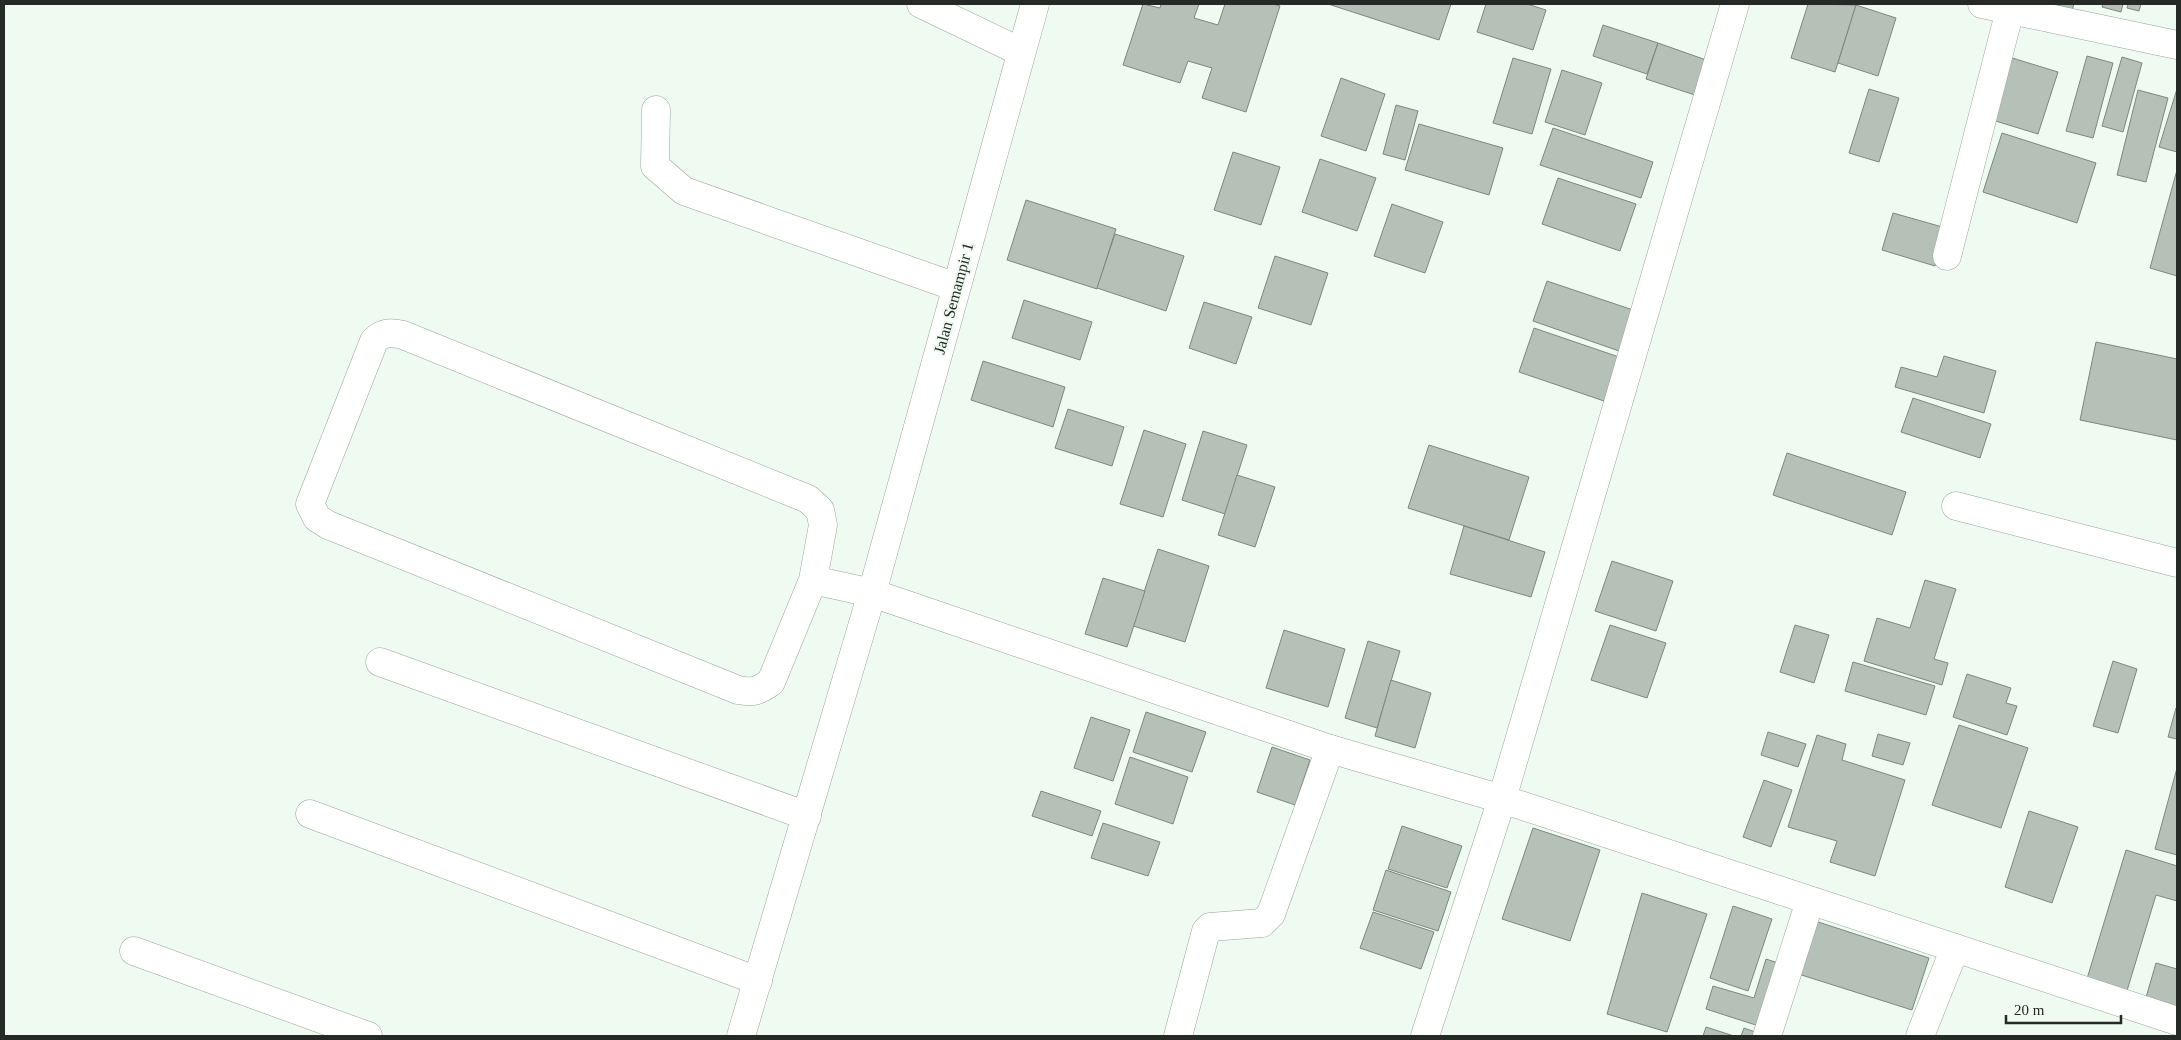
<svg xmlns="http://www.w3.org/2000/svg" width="2181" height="1040" viewBox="0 0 2181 1040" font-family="Georgia,serif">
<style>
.building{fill:#b5c1b6;stroke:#7c877d}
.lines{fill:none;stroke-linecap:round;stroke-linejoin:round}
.minor-casing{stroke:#99a499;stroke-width:29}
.minor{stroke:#fff;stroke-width:28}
.labels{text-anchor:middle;stroke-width:4;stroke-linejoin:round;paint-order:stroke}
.street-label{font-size:16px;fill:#252a26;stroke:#effbf0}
</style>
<rect width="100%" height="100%" fill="#effbf0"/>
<!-- building -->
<g class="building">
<polygon points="1143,4 1160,8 1161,4 1199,4 1194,18 1218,25 1225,4 1273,4 1280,6 1246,112 1202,98 1212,68 1188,61 1180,83 1123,65"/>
<polygon points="1328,4 1451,4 1439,40"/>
<polygon points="1486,4 1527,4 1546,10 1533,50 1477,32"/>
<polygon points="1808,4 1856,5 1835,72 1791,58"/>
<polygon points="2053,4 2074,4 2072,10"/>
<polygon points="2103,4 2123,4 2121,12 2102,7"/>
<polygon points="2128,4 2141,4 2139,11 2127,8"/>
<polygon points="1856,5 1896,18 1878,76 1838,63"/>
<polygon points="1603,25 1658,43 1647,74 1593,56"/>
<polygon points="1658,43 1709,61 1698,96 1646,79"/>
<polygon points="2087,56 2113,63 2093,138 2066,131"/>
<polygon points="2009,57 2058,72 2038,134 1989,119"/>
<polygon points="2122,57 2142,63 2123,132 2102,126"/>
<polygon points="1513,58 1551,69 1532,134 1493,123"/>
<polygon points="1562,70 1602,83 1585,135 1545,122"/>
<polygon points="1341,78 1385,94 1366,151 1321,136"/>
<polygon points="1869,89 1899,98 1879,162 1849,153"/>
<polygon points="2177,89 2177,152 2159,147"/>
<polygon points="2138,90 2168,98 2146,182 2117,175"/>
<polygon points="1396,105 1418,111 1405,160 1383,154"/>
<polygon points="1419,124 1503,148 1489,195 1405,170"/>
<polygon points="1553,128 1653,162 1641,198 1540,165"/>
<polygon points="2002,133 2096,163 2077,223 1983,192"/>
<polygon points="1233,152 1280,167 1261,225 1214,210"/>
<polygon points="1320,159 1376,178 1357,231 1302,212"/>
<polygon points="2177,170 2177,276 2150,268"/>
<polygon points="1558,178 1636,204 1620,251 1542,224"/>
<polygon points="1026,200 1116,229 1097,289 1007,260"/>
<polygon points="1392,204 1443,222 1425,273 1374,256"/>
<polygon points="1893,213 1946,228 1935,266 1882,250"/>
<polygon points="1115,234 1184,256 1166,311 1097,288"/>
<polygon points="1275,256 1328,273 1311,325 1258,308"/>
<polygon points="1547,281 1633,310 1619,351 1533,321"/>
<polygon points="1024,300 1092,322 1080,360 1012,338"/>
<polygon points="1204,302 1252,317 1236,364 1189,348"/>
<polygon points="1534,328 1619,357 1604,401 1519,372"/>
<polygon points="2096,342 2177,359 2177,440 2080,420"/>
<polygon points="1944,356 1996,371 1984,413 1895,387 1901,367 1937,377"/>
<polygon points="983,361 1065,387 1053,427 971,400"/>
<polygon points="1913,398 1991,424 1980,458 1901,432"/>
<polygon points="1068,409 1124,427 1112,466 1055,448"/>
<polygon points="1144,430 1186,444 1163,517 1120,504"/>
<polygon points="1203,431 1247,445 1225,514 1182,500"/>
<polygon points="1429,445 1529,477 1509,540 1408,508"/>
<polygon points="1787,453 1906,492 1892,535 1773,495"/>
<polygon points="1237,475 1275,487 1255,547 1218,535"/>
<polygon points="1464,526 1545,552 1531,597 1450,574"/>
<polygon points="1158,549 1209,566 1185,642 1133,626"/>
<polygon points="1612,561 1673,581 1656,631 1595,611"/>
<polygon points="1103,578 1145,591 1127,647 1085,634"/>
<polygon points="1925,580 1956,589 1934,659 1948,663 1942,685 1864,661 1877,618 1910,628"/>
<polygon points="1610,625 1666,643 1647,698 1591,680"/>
<polygon points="1795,625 1829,635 1814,683 1780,672"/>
<polygon points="1284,630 1345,649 1328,707 1266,688"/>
<polygon points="1368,641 1400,651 1377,728 1345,718"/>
<polygon points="2113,661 2137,669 2118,733 2093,726"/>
<polygon points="1853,662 1935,686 1926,715 1845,691"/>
<polygon points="1967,674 2011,688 2006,703 2017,706 2007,735 1953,717"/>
<polygon points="1391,680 1431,693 1415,748 1375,736"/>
<polygon points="2176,708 2177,708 2177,739 2168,737"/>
<polygon points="1146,712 1206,732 1192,772 1133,752"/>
<polygon points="1091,717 1130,730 1113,781 1074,768"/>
<polygon points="1959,725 2028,748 2001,828 1932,805"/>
<polygon points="1768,732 1806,744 1798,767 1761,755"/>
<polygon points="1878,734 1910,743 1903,765 1872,756"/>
<polygon points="1817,735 1846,744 1842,760 1905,780 1875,876 1830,862 1837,841 1788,827"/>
<polygon points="1272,747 1310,760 1295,805 1257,792"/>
<polygon points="1130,757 1188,777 1173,824 1115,804"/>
<polygon points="2177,768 2177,855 2155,849"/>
<polygon points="1764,780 1792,790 1771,847 1743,837"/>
<polygon points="1041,791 1101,811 1092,836 1032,816"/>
<polygon points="2029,811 2078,827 2052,903 2005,887"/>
<polygon points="1103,823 1160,842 1148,876 1091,858"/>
<polygon points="1402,826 1462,846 1447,888 1388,869"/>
<polygon points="1533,828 1600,850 1570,941 1502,919"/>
<polygon points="2126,850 2177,866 2177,901 2156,895 2126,994 2086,982"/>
<polygon points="1386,870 1451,892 1438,931 1373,910"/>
<polygon points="1642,893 1707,914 1667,1032 1607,1014"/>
<polygon points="1733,906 1772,919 1748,991 1710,978"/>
<polygon points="1373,912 1434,932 1421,969 1360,948"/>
<polygon points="1809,919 1929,958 1912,1010 1792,972"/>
<polygon points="1766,959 1784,965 1765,1028 1706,1009 1713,986 1754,998"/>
<polygon points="2156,963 2177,969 2177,1011 2145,1001"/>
<polygon points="1706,1027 1734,1036 1703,1036"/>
<polygon points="1744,1028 1761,1034 1760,1036 1741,1036"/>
</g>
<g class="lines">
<defs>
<g id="minor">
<polyline points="921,4 1021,52"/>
<polyline points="1982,4 2177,45"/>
<polyline points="656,110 655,166 684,191 956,287"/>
<polyline points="1947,256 2010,10"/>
<polyline points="1956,506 2177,563"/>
<path d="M813,580L771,682C758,691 754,693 738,690L328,525L317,518L310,504L374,341C383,332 390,332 403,335L808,499L820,510L823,525L813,580L872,593L1330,749L1502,799L2177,1021"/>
<polyline points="380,662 807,816"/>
<polyline points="310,814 758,981"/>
<polyline points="134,951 368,1036"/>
<polyline points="741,1036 872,593 1035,4"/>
<polyline points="1178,1036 1206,931 1210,927 1262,923 1271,914 1330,749"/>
<polyline points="1425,1036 1502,799 1735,4"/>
<polyline points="1767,1036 1810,901"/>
<polyline points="1920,1036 1955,948"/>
</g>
</defs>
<!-- minor casing -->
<use href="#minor" class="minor-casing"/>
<!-- minor -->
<use href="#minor" class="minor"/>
</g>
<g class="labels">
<!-- street labels -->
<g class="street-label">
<text transform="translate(953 298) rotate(-75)" y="6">Jalan Semampir 1</text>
</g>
</g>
<!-- border -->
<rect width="2181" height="1040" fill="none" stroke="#252a26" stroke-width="10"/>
<!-- scale -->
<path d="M2006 1015v8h115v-8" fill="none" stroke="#252a26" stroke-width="2.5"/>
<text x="2014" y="1015" font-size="15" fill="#252a26" stroke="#effbf0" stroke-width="4" paint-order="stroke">20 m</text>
</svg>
